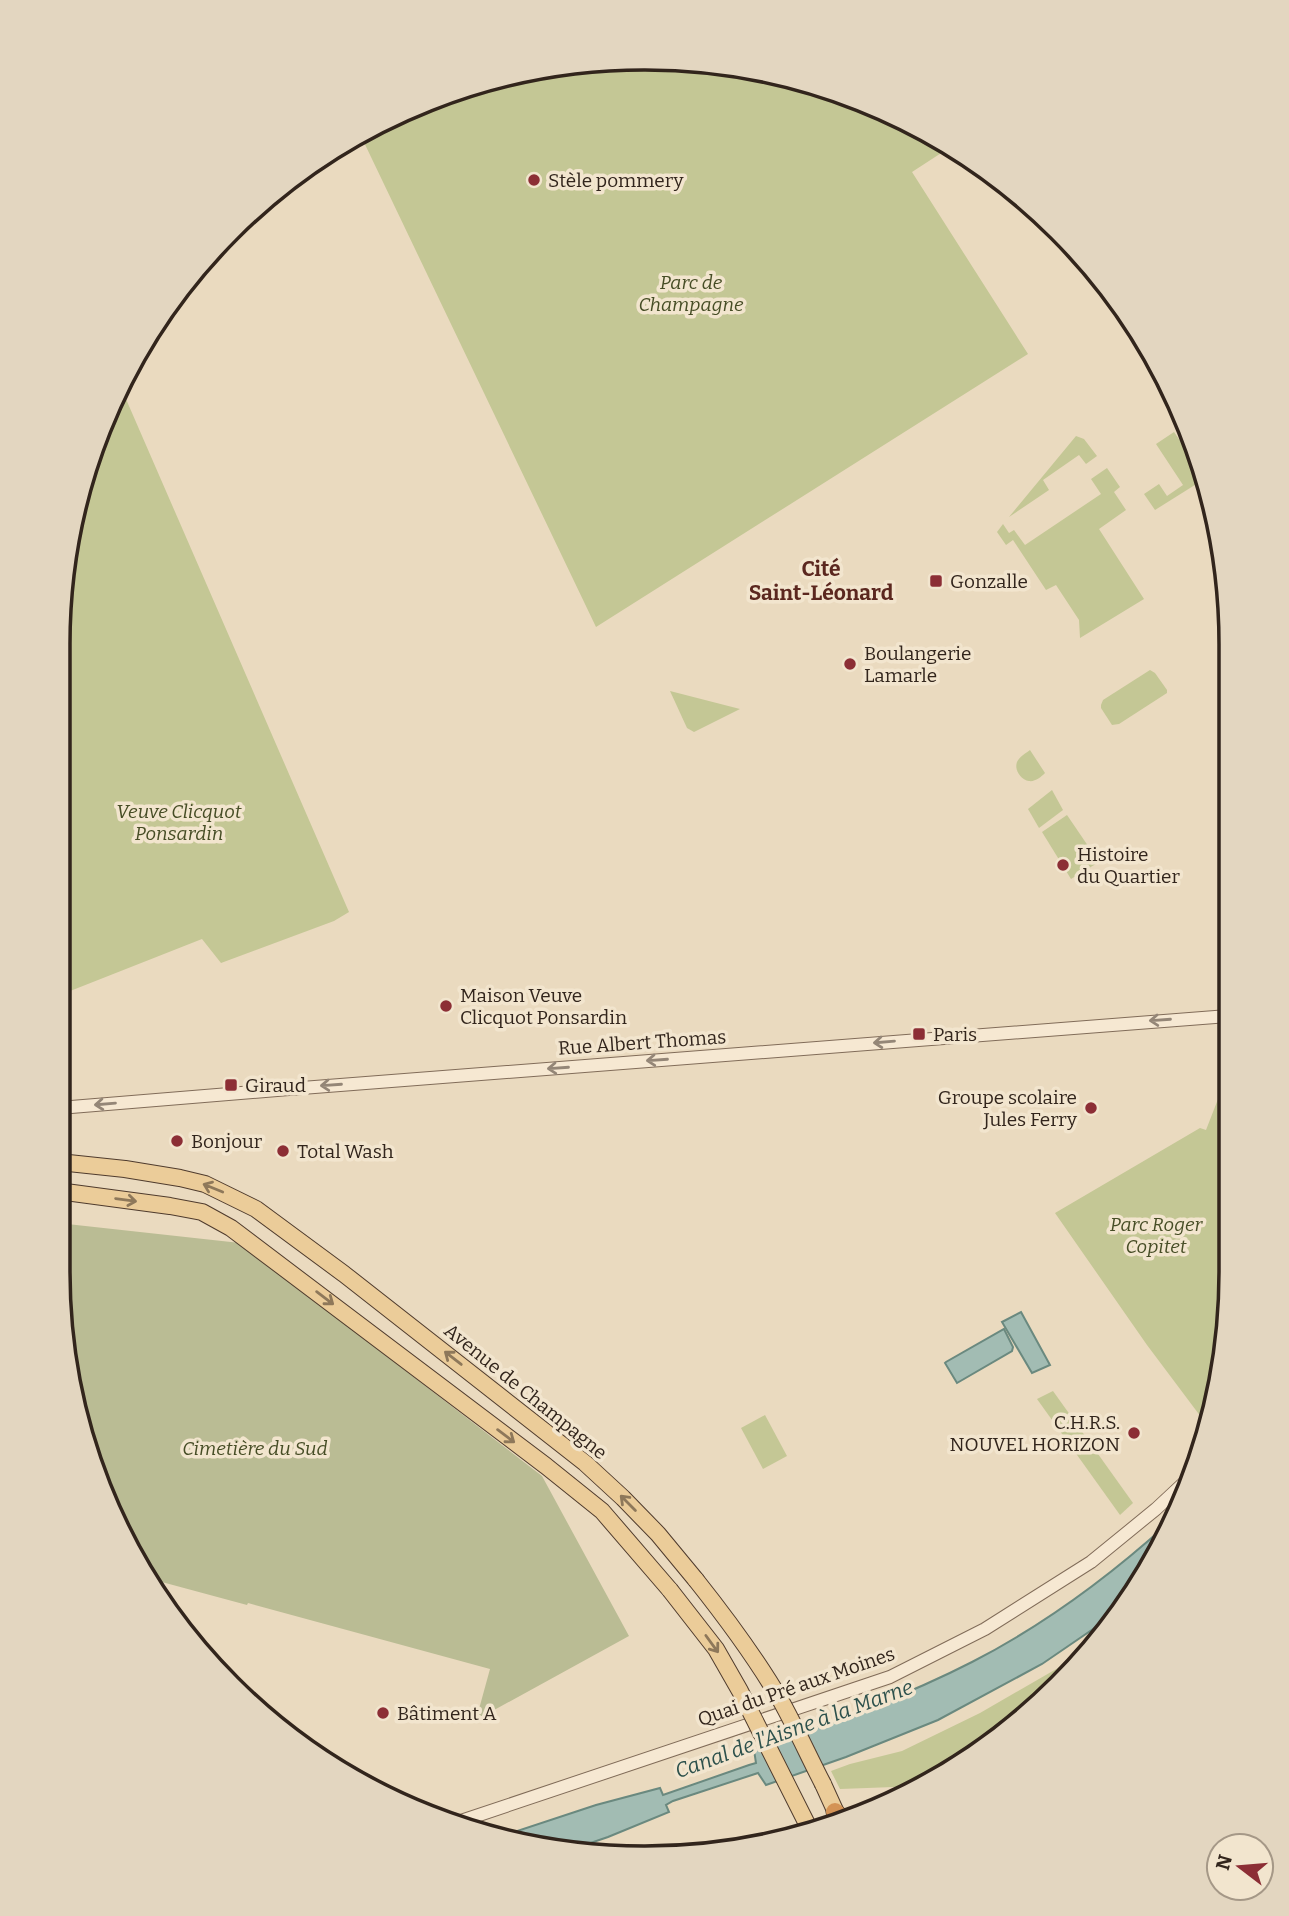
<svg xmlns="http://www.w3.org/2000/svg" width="1289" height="1916" viewBox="0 0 1289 1916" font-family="Bitter,serif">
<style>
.green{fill:#c4c795}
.cemetery{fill:#babc94}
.water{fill:#a2bcb3;stroke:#6a897f;stroke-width:2}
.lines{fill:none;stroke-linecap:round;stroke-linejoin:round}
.minor-casing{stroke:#816c59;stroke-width:14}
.major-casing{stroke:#4f3b2d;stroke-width:18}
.highway-casing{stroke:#4f3b2d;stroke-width:19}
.minor{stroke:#f6e8d2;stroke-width:12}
.major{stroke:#ebcc99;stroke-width:16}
.highway{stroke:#d49355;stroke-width:18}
.major-bridge-casing{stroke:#4f3b2d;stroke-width:18;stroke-linecap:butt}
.major-bridge{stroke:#ebcc99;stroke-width:16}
.oneway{stroke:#948677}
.oneway2{stroke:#8e785a}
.poi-dot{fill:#8c2e35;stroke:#f2e5ce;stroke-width:2.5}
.labels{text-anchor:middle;stroke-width:7;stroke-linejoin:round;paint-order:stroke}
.poi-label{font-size:19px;fill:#32251c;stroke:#f2e5ce;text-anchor:start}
.park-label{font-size:19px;font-style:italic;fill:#464d25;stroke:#f2e5ce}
.street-label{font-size:19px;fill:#32251c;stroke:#f2e5ce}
.neighbourhood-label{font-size:21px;font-weight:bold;fill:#5b271f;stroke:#f2e5ce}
.water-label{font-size:21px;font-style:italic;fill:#2d514c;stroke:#f2e5ce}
.rim{fill:none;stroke:#32251c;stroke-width:3.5}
</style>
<rect width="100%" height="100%" fill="#eadabf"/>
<!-- green -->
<g class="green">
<polygon points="607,59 721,63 833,89 938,137 952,146 912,172 1028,354 596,627 360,134 385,118 493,78"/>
<polygon points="119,383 349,912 334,921 221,963 202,939 60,995 63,568"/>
<polygon points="1174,432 1206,478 1155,510 1144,494 1159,484 1167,496 1183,485 1156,444"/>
<polygon points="1076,436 1084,439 1097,456 1086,464 1079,455 1043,480 1049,490 1009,517"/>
<polygon points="1107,468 1120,487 1114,492 1126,510 1099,529 1144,599 1080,638 1079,620 1056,585 1046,590 1013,540 1006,545 997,532 1003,524 1009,533 1014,530 1025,545 1101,494 1091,479"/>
<polygon points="1150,670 1155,673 1167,690 1167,693 1119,724 1112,725 1101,708 1101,705 1103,700"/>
<polygon points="670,691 740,709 694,732 687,728"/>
<path d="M1030,750L1045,773C1041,777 1035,782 1029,781C1021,780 1014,770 1017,762C1019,757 1026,753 1030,750Z"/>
<polygon points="1052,790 1063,810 1039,828 1028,809"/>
<polygon points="1067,815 1099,862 1071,879 1042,832"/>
<polygon points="1220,1094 1227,1107 1226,1348 1204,1421 1147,1345 1055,1213 1200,1128 1206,1130"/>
<polygon points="1053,1391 1133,1503 1120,1515 1037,1399"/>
<polygon points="765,1415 787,1456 763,1469 741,1428"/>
<polygon points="1095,1645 1085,1659 938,1779 921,1786 840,1789 831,1771 850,1764 902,1751 980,1713 1077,1657"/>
</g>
<!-- cemetery -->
<polygon class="cemetery" points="58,1223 240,1243 542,1476 629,1636 476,1720 490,1669 248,1603 247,1605 147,1578 89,1460 58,1272"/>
<!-- water -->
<g class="water">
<polygon points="1021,1312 1050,1365 1032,1373 1002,1322"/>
<polygon points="1004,1329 1013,1347 1012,1351 957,1383 945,1363 946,1362"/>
<path d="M1175,1517L1171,1531L1115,1614L1042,1664L938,1720L846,1757L766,1785L758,1773L673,1801L666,1805L669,1812L608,1837L573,1849L508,1834L596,1805L660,1788L663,1795L749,1765L756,1763L754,1750C827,1724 902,1698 972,1662C1046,1624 1114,1573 1175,1517Z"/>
</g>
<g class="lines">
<defs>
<g id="minor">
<polyline points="59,1108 289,1089 1228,1016"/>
<polyline points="458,1822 890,1677 985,1629 1091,1562 1156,1509 1186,1481"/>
</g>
<g id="major">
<polyline points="59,1162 125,1169 180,1178 205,1184 256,1209 344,1274 585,1463 623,1498 658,1534 696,1580"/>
<polyline points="58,1191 170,1206 202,1212 231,1228 546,1466 602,1511 670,1590"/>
<polyline points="823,1784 838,1817"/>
</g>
<polyline id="highway" points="835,1812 840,1817"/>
</defs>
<!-- minor casing -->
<use href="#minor" class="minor-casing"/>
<!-- major casing -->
<use href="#major" class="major-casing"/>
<!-- highway casing -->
<use href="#highway" class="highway-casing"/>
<!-- minor -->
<use href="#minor" class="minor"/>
<!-- major -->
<use href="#major" class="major"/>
<!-- highway -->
<use href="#highway" class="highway"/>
<defs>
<g id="major-bridge">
<path d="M696,1580C727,1619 756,1658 781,1701C796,1728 809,1757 823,1784"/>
<polyline points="670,1590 716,1649 740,1691 809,1828"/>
</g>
</defs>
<!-- major-bridge casing -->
<use href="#major-bridge" class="major-bridge-casing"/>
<!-- major-bridge -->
<use href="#major-bridge" class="major-bridge"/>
</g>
<!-- one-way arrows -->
<defs><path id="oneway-shaft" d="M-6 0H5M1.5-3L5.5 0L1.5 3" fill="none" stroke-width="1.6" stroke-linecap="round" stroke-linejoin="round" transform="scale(1.75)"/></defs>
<g class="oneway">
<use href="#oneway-shaft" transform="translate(1160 1020) rotate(176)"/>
<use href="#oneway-shaft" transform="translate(884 1042) rotate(175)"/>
<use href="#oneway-shaft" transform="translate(657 1060) rotate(176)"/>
<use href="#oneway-shaft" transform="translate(558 1068) rotate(176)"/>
<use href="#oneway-shaft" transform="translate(331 1085) rotate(176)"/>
<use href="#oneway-shaft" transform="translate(105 1104) rotate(175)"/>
</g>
<g class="oneway2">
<use href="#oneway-shaft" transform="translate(213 1188) rotate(-158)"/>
<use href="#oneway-shaft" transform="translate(126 1200) rotate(8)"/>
<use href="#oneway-shaft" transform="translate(325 1298) rotate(37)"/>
<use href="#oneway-shaft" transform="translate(453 1358) rotate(-142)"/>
<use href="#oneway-shaft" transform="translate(506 1436) rotate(37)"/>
<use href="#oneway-shaft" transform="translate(628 1503) rotate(-135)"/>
<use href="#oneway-shaft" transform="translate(712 1644) rotate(54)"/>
</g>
<!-- markers -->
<g class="poi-dot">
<circle cx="534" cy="180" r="7"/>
<rect x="929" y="574" width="14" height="14" rx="3.5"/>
<circle cx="850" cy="664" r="7"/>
<circle cx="1063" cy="865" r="7"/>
<circle cx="446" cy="1006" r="7"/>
<rect x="912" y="1027" width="14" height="14" rx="3.5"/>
<rect x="224" y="1078" width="14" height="14" rx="3.5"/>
<circle cx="1091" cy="1108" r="7"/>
<circle cx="177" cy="1141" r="7"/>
<circle cx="283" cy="1151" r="7"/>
<circle cx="1134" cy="1433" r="7"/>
<circle cx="383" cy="1713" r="7"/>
</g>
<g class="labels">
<!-- poi labels -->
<g class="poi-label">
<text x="548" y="187">Stèle pommery</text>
<text x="950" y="588">Gonzalle</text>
<text x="864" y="660">Boulangerie<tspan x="864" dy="22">Lamarle</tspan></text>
<text x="1077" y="861">Histoire<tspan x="1077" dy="22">du Quartier</tspan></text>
<text x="460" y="1002">Maison Veuve<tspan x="460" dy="22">Clicquot Ponsardin</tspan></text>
<text x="933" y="1041">Paris</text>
<text x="245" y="1092">Giraud</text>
<text x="1077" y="1104" text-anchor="end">Groupe scolaire<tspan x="1077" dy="22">Jules Ferry</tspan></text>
<text x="191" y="1148">Bonjour</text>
<text x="297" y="1158">Total Wash</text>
<text x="1120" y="1429" text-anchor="end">C.H.R.S.<tspan x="1120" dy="22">NOUVEL HORIZON</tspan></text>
<text x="397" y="1720">Bâtiment A</text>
</g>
<!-- park labels -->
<g class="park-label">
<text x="691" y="289">Parc de<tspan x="691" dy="22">Champagne</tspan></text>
<text x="179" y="818">Veuve Clicquot<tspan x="179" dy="22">Ponsardin</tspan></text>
<text x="1156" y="1231">Parc Roger<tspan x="1156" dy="22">Copitet</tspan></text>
<text x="255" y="1455">Cimetière du Sud</text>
</g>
<!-- street labels -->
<g class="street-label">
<text transform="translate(642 1042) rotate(-4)" y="7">Rue Albert Thomas</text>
<text transform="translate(526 1391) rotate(39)" y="7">Avenue de Champagne</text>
<text transform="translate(796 1686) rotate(-19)" y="7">Quai du Pré aux Moines</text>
</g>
<!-- neighbourhood labels -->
<g class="neighbourhood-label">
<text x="821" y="576">Cité<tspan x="821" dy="24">Saint-Léonard</tspan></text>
</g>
<!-- water labels -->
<g class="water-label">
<text transform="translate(794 1729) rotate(-20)" y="7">Canal de l'Aisne à la Marne</text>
</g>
</g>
<!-- crop -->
<path d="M0 0H1289V1916H0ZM644 70H645A574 574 0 0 1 1219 644V1272A574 574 0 0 1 645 1846H644A574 574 0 0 1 70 1272V644A574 574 0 0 1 644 70Z" fill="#e3d6c0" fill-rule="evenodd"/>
<path class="rim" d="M644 70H645A574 574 0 0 1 1219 644V1272A574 574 0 0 1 645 1846H644A574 574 0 0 1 70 1272V644A574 574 0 0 1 644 70Z"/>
<!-- north arrow -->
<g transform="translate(1240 1867) rotate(286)"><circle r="33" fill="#f2e5ce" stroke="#a59887" stroke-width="2"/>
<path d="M0-5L12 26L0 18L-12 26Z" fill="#8c2e35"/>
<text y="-10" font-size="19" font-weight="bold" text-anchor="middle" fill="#32251c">N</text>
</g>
</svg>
